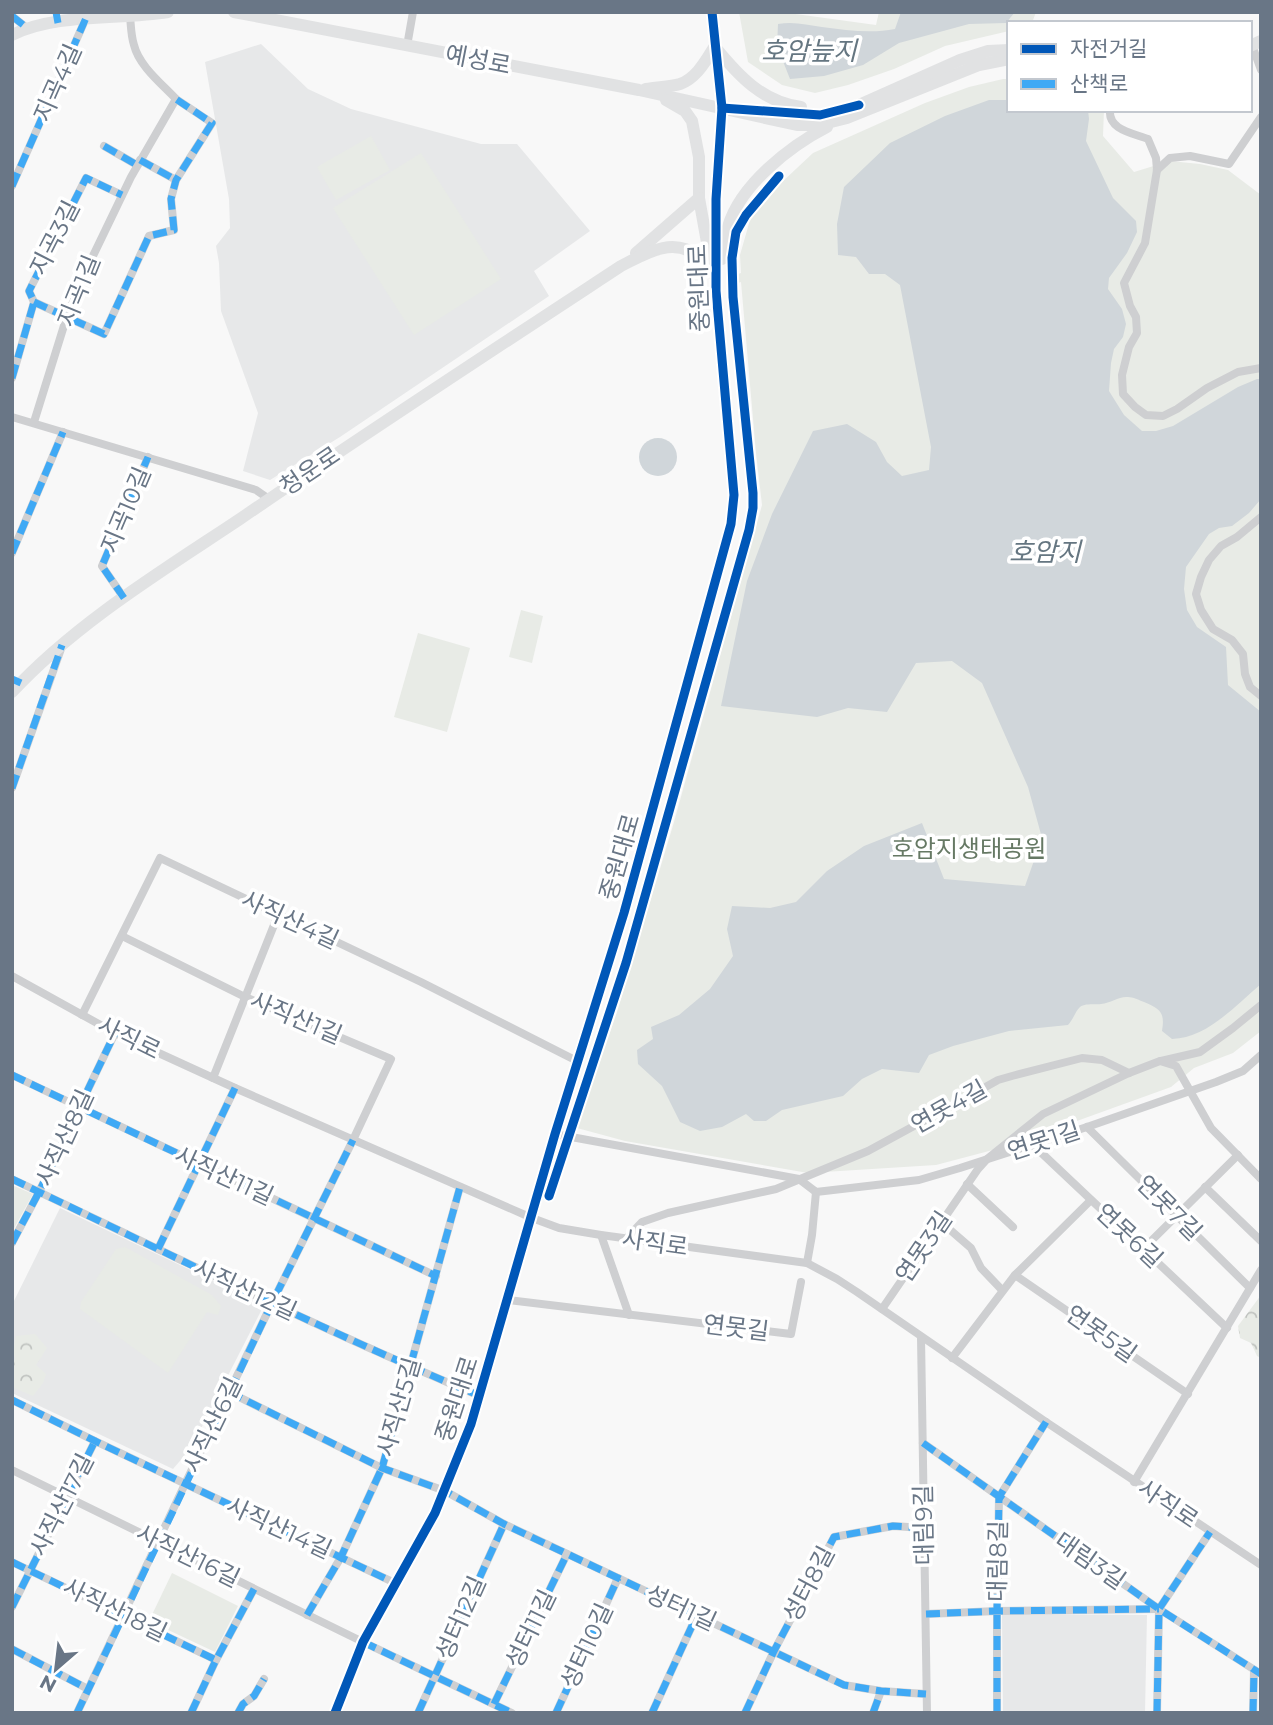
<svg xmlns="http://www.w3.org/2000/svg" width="1273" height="1725" font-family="Montserrat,'Noto Sans KR',sans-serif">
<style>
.built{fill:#e7e8e9}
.forest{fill:url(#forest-crowns)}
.park{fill:#e8ebe6}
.water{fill:#d0d6da}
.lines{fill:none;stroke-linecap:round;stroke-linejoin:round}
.street{stroke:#cecfd1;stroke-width:8}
.secondary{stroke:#e1e2e3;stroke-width:12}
.quiet{stroke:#3fa9f5;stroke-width:7;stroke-dasharray:14 7;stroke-linecap:butt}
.cycleway-casing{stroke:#fff;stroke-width:13}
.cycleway{stroke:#0057b8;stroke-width:9}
.labels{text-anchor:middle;stroke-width:7;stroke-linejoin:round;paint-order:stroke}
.street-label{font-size:24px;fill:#697686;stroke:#fff}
.park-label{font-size:24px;fill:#667964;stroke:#fff}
.water-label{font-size:26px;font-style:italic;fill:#657681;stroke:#fff}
</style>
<defs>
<pattern id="forest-crowns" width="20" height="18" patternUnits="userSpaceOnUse" patternTransform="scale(1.75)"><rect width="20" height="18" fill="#e8ebe6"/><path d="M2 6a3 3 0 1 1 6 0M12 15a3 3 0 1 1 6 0" fill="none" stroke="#c0c3c0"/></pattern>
</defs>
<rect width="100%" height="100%" fill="#f8f8f8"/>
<!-- built -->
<g class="built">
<polygon points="261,44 308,89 351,109 481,144 517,144 590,231 534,271 549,296 340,437 270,480 243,471 258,413 221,311 219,263 216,246 230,228 229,199 205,62"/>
<polygon points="60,1208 258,1302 261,1311 191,1448 173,1469 12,1393 12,1305"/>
<polygon points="1002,1614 1147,1615 1145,1713 1003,1713"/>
</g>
<!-- forest -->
<g class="forest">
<polygon points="1261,1295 1261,1358 1257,1356 1251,1343 1240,1338 1238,1326"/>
<polygon points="35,1334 47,1348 36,1365 46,1374 43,1383 33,1396 12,1387 12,1364 15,1359 13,1350 16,1336"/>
</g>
<!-- park -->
<g class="park">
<polygon points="739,12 781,12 876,25 879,12 1036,12 1032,23 1009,23 1009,31 945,46 894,69 848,85 815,93 782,85 748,62"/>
<polygon points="1003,79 1009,79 1009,110 1104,110 1103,136 1134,172 1170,161 1200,164 1228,170 1261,195 1261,1031 1233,1053 1194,1068 1171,1087 1008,1146 936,1165 808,1173 625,1141 577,1128 617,1012 674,822 762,505 756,453 741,282 735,284 735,275 741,273 740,255 750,220 781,183 813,153 925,103 969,87"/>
<polygon points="371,136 390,170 336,200 317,167"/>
<polygon points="421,153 501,279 414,335 333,208"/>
<polygon points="521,610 543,616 532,663 509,657"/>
<polygon points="418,633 470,648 447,732 394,717"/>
<polygon points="12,1185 33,1194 12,1232"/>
<polygon points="125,1247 212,1295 221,1306 218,1315 207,1312 168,1373 80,1309 81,1302 116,1249"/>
<polygon points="172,1573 238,1606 215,1652 149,1621"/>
</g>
<!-- water -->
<g class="water">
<path d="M901 12H1015L1006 23 969 24 899 43 863 65 824 76 790 79 777 46 778 24C794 21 807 25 822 27 846 30 871 34 895 29Z"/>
<path d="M989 100H1009V110H1088L1089 119 1086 141 1113 198 1136 221 1137 232 1127 253 1109 278 1108 289 1122 309 1126 324 1123 337 1114 349 1111 363 1109 391 1124 415 1142 431H1156L1173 426 1238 387 1257 379H1261V499L1249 513 1232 526 1219 528 1209 534 1186 567 1184 589 1187 610 1197 627 1226 647 1228 685 1261 712V984C1235 1006 1207 1038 1172 1039L1162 1031C1165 1013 1161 1009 1144 1002 1139 1000 1133 997 1128 997 1119 996 1111 1003 1101 1004 1095 1005 1085 1003 1080 1007 1076 1010 1073 1020 1068 1025L1009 1031 953 1046 929 1055 919 1073 882 1069 862 1079 843 1096 782 1110 766 1121H754L746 1114 722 1127 700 1131 680 1122 662 1086 638 1064 637 1050 653 1039 651 1027 679 1015 710 989 733 956 727 929 732 906 770 908 796 902 827 871 864 846 922 823 944 879 1025 886 1042 838 1028 787 982 683 952 661 916 663 887 712 848 708 817 717 721 706 747 581 772 514 813 431 847 424 876 442 887 462 902 476 929 470 931 447 900 285 885 274H869L856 257 838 255 837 224 844 187 890 143 945 116Z"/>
<circle cx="658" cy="457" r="19"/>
</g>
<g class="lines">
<!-- street -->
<g class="street">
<polyline points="12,16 27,28"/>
<polyline points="1252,45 1261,70"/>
<polyline points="407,46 413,12"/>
<path d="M1110 110C1108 130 1133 133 1148 139L1156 158 1157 170 1145 243 1124 283 1130 306 1136 317 1137 333 1129 347 1122 375 1123 394 1135 407 1146 415 1163 416 1177 409 1207 388 1238 372 1261 368"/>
<polyline points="104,146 137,165"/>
<polyline points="140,160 176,180"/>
<polyline points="1157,170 1170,158 1190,156 1229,164 1261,117"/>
<polyline points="12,186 86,18"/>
<polyline points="34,302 104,334 149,236 174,230 171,199 176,180 212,123 176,99"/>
<polyline points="12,378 34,302 29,291 86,178 122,195"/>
<polyline points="12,417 256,490 269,499"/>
<path d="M34 422 67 316 91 260 131 177 176 99C162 84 139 66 134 45 131 36 131 26 130 16"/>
<polyline points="1261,517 1237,537 1221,546 1209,560 1201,577 1196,594 1201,610 1213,629 1232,640 1243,654 1245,674 1250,687 1261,696"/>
<polyline points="12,553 63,432"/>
<polyline points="124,598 102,566 148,457"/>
<polyline points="12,788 61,649"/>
<polyline points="12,976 115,1033 235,1088 532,1218 559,1228 601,1235 807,1263 837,1279 857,1292 1046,1422 1261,1565"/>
<polyline points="82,1015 160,858 421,982 577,1061"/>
<polyline points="1161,1061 1200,1052 1233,1028 1261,1005"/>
<polyline points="12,1075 436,1276"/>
<polyline points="213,1078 278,915"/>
<polyline points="1087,1127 1250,1288"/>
<polyline points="555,1134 799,1179 816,1192 919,1180 960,1168 1087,1127 1216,1082 1243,1071 1261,1055"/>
<polyline points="1032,1144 1227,1328"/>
<path d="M12 1179C167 1253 322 1330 480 1396"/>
<polyline points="967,1184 1013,1227"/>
<polyline points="1205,1187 1261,1241"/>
<polyline points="941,1222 971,1248 981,1268 1002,1290"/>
<polyline points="601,1235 629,1315"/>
<polyline points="626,1239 642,1222 668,1213 776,1189 868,1151 982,1089 998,1080 1012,1076 1082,1058 1102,1060 1129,1073"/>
<polyline points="12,1243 39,1192 115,1033"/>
<polyline points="158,1249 235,1088"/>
<polyline points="1143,1249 1238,1155"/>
<polyline points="807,1263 812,1235 816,1192"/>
<polyline points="1015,1275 1188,1394"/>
<polyline points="508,1300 791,1334 801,1282"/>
<polyline points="882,1309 978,1169 987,1159 1043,1114 1129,1073 1160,1061 1176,1066 1211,1128 1261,1179"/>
<polyline points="921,1337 927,1713"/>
<polyline points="952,1358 1015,1275 1091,1200"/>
<polyline points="229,1392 382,1468 445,1491 504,1524 844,1685 881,1691 926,1694"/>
<polyline points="12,1400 95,1441 395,1583"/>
<polyline points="923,1443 1159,1609 1261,1674"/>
<polyline points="12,1470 363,1642 512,1713"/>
<polyline points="1134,1482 1261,1270"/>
<polyline points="12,1562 216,1660"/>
<polyline points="12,1607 95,1441"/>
<polyline points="926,1614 997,1611 1159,1609"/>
<polyline points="307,1615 341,1557 382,1468 460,1187"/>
<polyline points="12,1649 88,1689"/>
<polyline points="494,1704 567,1554"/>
<polyline points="77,1713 185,1484 272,1303 353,1140 391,1059 245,997 122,936"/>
<polyline points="191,1713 216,1660 254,1589"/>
<polyline points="238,1713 243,1704 254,1696 264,1679"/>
<polyline points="418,1713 504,1524"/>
<polyline points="556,1713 618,1578"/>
<polyline points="652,1713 697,1615"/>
<polyline points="745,1713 774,1651 834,1537 893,1526 923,1528"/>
<polyline points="873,1713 881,1691"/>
<polyline points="997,1713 997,1611 999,1497 1046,1422"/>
<polyline points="1157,1713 1159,1609 1210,1532"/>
<polyline points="1253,1713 1254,1670"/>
</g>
<!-- secondary -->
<g class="secondary">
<polyline points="234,12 639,90 797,125 819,125 847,118 979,65 1009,59"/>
<path d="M12 35C55 13 119 20 168 12"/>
<polyline points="1250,46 1261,41"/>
<path d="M715 47C738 75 762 102 801 107"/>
<path d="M646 89C657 87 670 87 680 84 697 78 706 60 715 46"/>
<polyline points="666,100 685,111 692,121 699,157 699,198 710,259"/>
<polyline points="764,111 820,115 859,105 960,60 988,51 1009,50"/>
<polyline points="636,253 699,198"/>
<path d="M722 259C724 249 725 237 728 227 740 185 790 146 827 127"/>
<path d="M12 692C76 623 162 571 240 519 366 433 493 350 621 266 645 254 672 236 698 256 703 261 708 268 712 273"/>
<polyline points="335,1713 363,1642 435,1513 471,1424 555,1134 624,913 731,524 734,495 716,291 716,199 722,108 712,12"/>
</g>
<!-- quiet -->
<g class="quiet">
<polyline points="56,12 58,23"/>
<polyline points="12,16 27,28"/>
<polyline points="104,146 137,165"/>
<polyline points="140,160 176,180"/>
<polyline points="12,186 86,18"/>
<polyline points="34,302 104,334 149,236 174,230 171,199 176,180 212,123 176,99"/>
<polyline points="12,378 34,302 29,291 86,178 122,195"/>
<polyline points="12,553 63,432"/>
<polyline points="124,598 102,566 148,457"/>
<polyline points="12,679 21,683"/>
<polyline points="12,788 62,645"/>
<polyline points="12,1075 436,1276"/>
<path d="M12 1179C167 1253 322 1330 480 1396"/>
<polyline points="12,1243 39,1192 115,1033"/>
<polyline points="158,1249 235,1088"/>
<polyline points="229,1392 382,1468 445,1491 504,1524 844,1685 881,1691 926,1694"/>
<polyline points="12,1400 95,1441 395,1583"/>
<polyline points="923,1443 1159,1609 1261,1674"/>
<polyline points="12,1562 216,1660"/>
<polyline points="12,1607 95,1441"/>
<polyline points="926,1614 997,1611 1159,1609"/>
<polyline points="307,1615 341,1557 382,1468 460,1187"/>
<polyline points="363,1642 512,1713"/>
<polyline points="12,1649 88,1689"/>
<polyline points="494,1704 567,1554"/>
<polyline points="77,1713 272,1303 353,1140"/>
<polyline points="191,1713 216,1660 254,1589"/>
<polyline points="238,1713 243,1704 254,1696 264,1679"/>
<polyline points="418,1713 504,1524"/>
<polyline points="556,1713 618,1578"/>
<polyline points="652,1713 697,1615"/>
<polyline points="745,1713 774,1651 834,1537 893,1526 923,1528"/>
<polyline points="873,1713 881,1691"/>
<polyline points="997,1713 997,1611 999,1497 1046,1422"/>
<polyline points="1157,1713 1159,1609 1210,1532"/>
<polyline points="1253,1713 1254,1670"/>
</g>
<defs>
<g id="cycleway">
<polyline points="722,108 820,115 859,105"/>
<polyline points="549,1196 626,963 749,530 753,508 753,493 733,297 732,258 736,232 746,215 779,176"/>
<polyline points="335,1713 363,1642 435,1513 471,1424 555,1134 624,913 731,524 734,495 716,291 716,199 722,108 712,12"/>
</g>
</defs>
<!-- cycleway casing -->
<use href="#cycleway" class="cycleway-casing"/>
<!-- cycleway -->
<use href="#cycleway" class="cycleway"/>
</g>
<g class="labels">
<!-- street labels -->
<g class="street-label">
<text transform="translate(478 60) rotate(11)" y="8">예성로</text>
<text transform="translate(58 83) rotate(-66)" y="8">지곡4길</text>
<text transform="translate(55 238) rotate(-63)" y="8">지곡3길</text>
<text transform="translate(699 288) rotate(-92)" y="8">중원대로</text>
<text transform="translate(79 291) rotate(-68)" y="8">지곡1길</text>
<text transform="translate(310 471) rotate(-34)" y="8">청운로</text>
<text transform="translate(126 510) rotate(-67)" y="8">지곡10길</text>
<text transform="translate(620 857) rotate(-74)" y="8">중원대로</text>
<text transform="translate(290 920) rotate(25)" y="8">사직산4길</text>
<text transform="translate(296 1018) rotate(23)" y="8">사직산1길</text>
<text transform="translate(129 1038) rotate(26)" y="8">사직로</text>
<text transform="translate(949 1107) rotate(-29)" y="8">연못4길</text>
<text transform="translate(65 1138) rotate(-65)" y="8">사직산8길</text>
<text transform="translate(1044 1141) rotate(-18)" y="8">연못1길</text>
<text transform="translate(224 1176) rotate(25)" y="8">사직산11길</text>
<text transform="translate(1169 1208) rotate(45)" y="8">연못7길</text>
<text transform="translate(1129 1236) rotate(43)" y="8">연못6길</text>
<text transform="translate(655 1243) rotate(8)" y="8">사직로</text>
<text transform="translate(924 1247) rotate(-56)" y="8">연못3길</text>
<text transform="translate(245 1290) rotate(25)" y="8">사직산12길</text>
<text transform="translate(736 1328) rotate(7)" y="8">연못길</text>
<text transform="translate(1101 1334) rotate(35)" y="8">연못5길</text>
<text transform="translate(457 1399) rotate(-72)" y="8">중원대로</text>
<text transform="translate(399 1407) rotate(-74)" y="8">사직산5길</text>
<text transform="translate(213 1425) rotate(-64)" y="8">사직산6길</text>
<text transform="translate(1168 1504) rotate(34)" y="8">사직로</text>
<text transform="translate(62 1505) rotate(-63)" y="8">사직산17길</text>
<text transform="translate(924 1525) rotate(-91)" y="8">대림9길</text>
<text transform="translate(279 1528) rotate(25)" y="8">사직산14길</text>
<text transform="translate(188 1556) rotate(26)" y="8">사직산16길</text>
<text transform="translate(998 1561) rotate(-89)" y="8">대림8길</text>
<text transform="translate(1090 1561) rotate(35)" y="8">대림3길</text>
<text transform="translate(809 1584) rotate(-62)" y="8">성터8길</text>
<text transform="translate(681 1608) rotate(25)" y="8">성터1길</text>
<text transform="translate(115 1610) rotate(26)" y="8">사직산18길</text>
<text transform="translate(461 1618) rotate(-66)" y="8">성터12길</text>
<text transform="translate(531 1629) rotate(-64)" y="8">성터11길</text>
<text transform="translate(587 1646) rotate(-65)" y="8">성터10길</text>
</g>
<!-- park labels -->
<g class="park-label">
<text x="969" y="857">호암지생태공원</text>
</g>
<!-- water labels -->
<g class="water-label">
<text x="809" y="60">호암늪지</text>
<text x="1045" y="561">호암지</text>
</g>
</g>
<!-- border -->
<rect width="1273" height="1725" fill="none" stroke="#697686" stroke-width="28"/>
<!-- legend -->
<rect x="1007" y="21" width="245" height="91" fill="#ffffff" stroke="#c3c8cf" stroke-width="2"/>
<rect x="1021" y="44" width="35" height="10" fill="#0057b8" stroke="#c3c8cf" stroke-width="2"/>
<text x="1070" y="56" font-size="21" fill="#697686">자전거길</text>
<rect x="1021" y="79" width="35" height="10" fill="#3fa9f5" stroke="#c3c8cf" stroke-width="2"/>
<text x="1070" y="91" font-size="21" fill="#697686">산책로</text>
<!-- north arrow -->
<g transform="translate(56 1669) rotate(208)" stroke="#ffffff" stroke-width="5" paint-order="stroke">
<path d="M0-5L12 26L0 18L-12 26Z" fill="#697686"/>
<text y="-10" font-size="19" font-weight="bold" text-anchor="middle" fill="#697686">N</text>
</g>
</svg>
